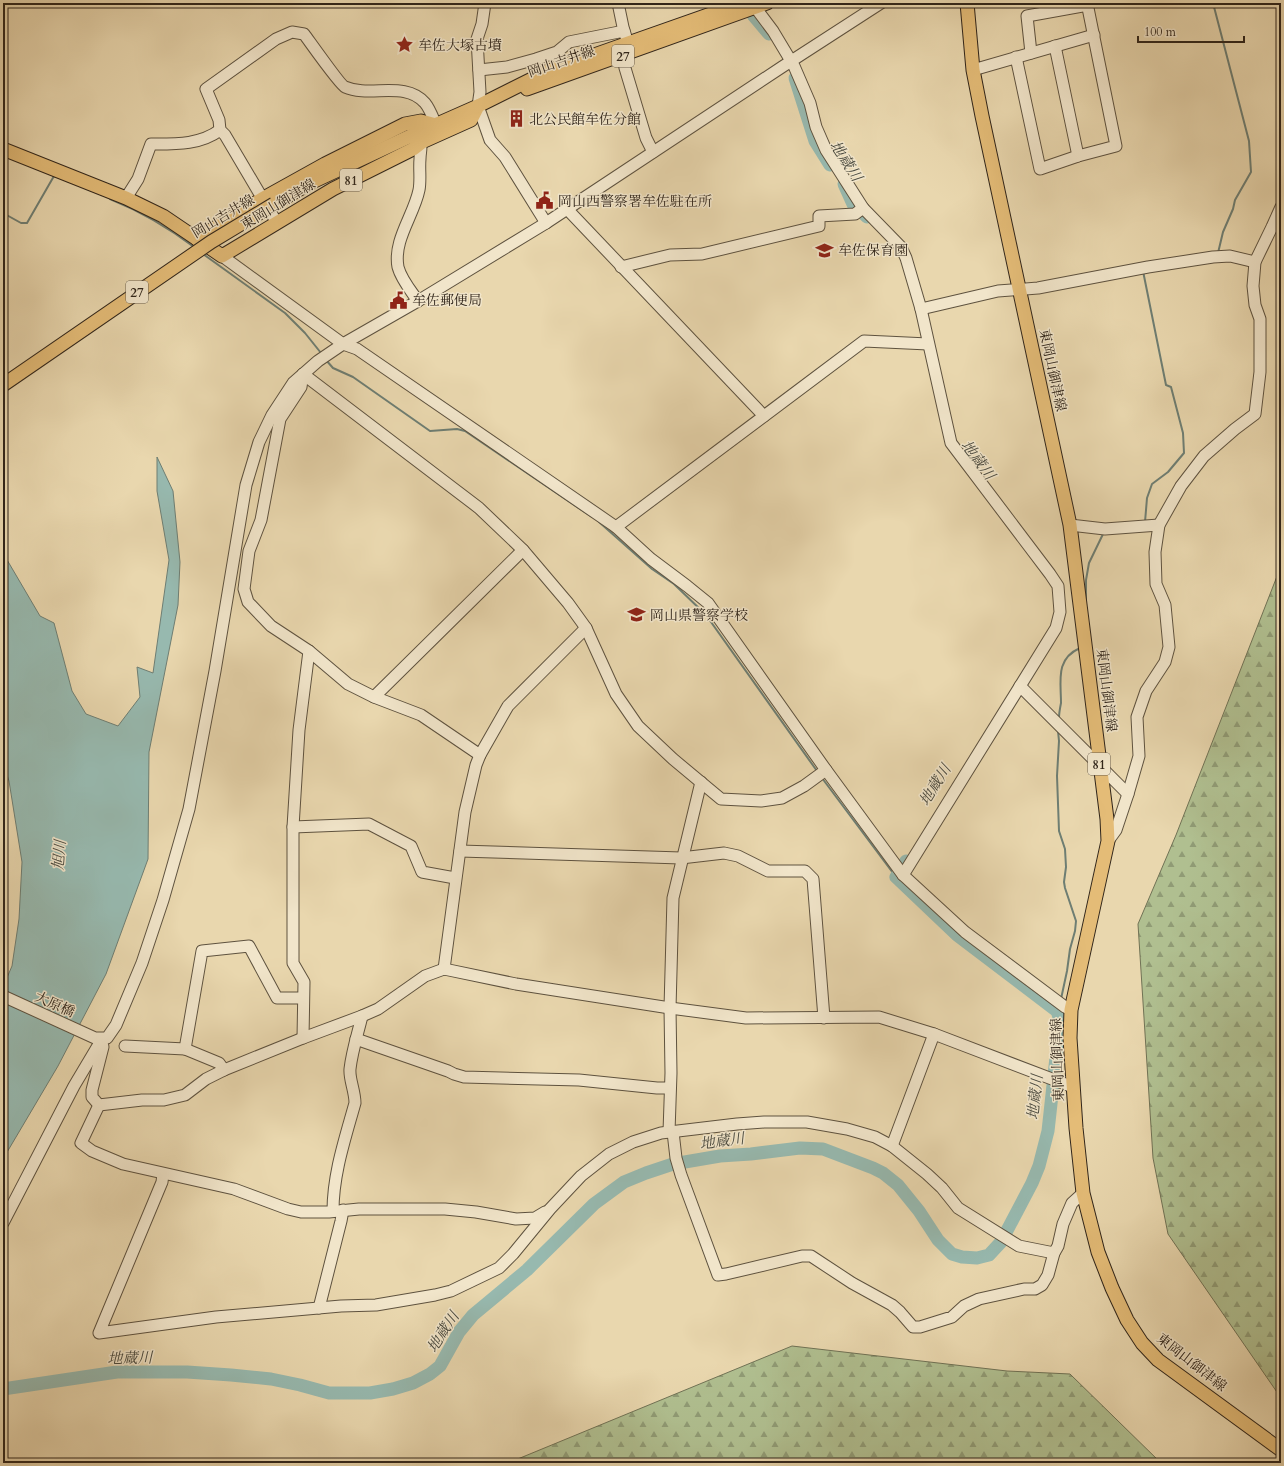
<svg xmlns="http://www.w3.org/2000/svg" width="1284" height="1466" font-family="Cardo,'Noto Serif JP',serif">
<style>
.forest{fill:url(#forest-firs);stroke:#707255}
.water{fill:#97b9af;stroke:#6e7e73}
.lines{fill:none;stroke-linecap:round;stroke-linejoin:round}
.stream{stroke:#6e7e73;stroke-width:2}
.river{stroke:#97b9af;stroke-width:13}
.minor-casing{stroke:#5e523f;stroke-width:13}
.major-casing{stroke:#30251a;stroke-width:15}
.minor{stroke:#f1e5ca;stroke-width:11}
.major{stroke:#e4bc77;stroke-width:13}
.major-bridge-casing{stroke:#30251a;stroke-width:15;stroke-linecap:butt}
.major-bridge{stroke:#e4bc77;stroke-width:13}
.labels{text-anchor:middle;stroke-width:3;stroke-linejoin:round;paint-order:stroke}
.shield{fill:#f1e5ca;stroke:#6a5f4f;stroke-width:1}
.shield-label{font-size:13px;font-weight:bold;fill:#30251a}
.poi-label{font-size:14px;fill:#30251a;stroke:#f1e5ca;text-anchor:start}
.street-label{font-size:14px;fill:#30251a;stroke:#f1e5ca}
.water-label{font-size:15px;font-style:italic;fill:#4a4a3f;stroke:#f1e5ca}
</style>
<defs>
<pattern id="forest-firs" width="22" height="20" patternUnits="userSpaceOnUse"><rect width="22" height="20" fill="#b0bf90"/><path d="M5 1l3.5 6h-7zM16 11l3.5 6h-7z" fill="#909b75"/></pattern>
</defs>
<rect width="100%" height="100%" fill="#e9d7ae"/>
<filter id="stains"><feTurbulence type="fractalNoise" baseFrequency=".005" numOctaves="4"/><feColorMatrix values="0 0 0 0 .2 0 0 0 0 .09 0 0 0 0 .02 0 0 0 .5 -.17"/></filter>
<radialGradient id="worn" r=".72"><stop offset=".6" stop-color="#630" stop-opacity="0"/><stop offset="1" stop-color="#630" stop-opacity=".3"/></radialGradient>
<!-- forest -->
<g class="forest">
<polygon points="1281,566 1281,1398 1168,1234 1153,1158 1138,924 1176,835"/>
<polygon points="792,1346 1007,1371 1070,1374 1161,1463 508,1463"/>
</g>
<!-- water -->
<polygon class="water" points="157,457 173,491 180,562 178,605 149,752 148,859 106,974 58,1066 3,1159 3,987 12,966 19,919 22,862 9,781 3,762 3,553 40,616 54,623 72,691 86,714 118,726 140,697 137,667 153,673 169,560 157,491"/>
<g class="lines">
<!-- stream -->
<g class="stream">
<polyline points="1213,3 1249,141 1251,172 1235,200 1233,209 1223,232 1218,253"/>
<path d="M110 199C140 211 169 228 194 247"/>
<polyline points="3,213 21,223 27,223 54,176 56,177"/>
<polyline points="203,254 285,313 305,333 321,353"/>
<polyline points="1143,271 1166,385 1171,387 1183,433 1184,453 1168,472 1152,484 1147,498 1145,522"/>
<polyline points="326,360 333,368 353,377 430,431 457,429 465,431 592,517"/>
<polyline points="599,522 652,569 674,584 706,615 817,771"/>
<polyline points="1086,604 1086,580 1089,563 1104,532"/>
<path d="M1059 718C1059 713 1060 708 1061 703 1061 681 1055 659 1080 648"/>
<polyline points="1058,731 1059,741 1057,776 1059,831 1065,849 1066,867 1064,882 1065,888 1076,921 1075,931 1070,949 1067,971 1061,999"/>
<polyline points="822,778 896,877"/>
</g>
<!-- river -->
<g class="river">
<polyline points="753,15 769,34"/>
<polyline points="795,78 815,141 830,165"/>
<polyline points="844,184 853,204 867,217"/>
<polyline points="3,1389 117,1372 187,1372 231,1375 271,1379 300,1385 329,1393 370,1393 393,1389 413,1383 430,1374 440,1366 459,1332 473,1315 527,1270 594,1204 624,1182 646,1173 673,1164 720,1156 751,1154 800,1148 823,1149 873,1168 883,1173 898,1185 919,1211 938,1240 952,1254 962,1257 977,1258 989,1255 1001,1242 1032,1183 1039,1166 1048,1131 1050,1113 1060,1020 1057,1011 957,935 896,877 906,861"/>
</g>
<defs>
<g id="minor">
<polyline points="485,3 482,24 477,39 480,92 478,106 490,140 505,157 546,223"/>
<polyline points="618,3 623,27 626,37"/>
<polyline points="752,3 773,31 794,66 810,103 816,127 826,150 863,208 901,247 906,258 921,309 951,443 1050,574 1058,586 1060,612 1056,628 903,875"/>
<polyline points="1055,46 1078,156"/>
<polyline points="622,48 625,68 646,138 653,152"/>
<polyline points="1031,53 1027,16 1088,5"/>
<polyline points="1016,57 1040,169 1078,156 1116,146 1087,3"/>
<polyline points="479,70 507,67 536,59 557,52 569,42 624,31"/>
<polyline points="973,70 1094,35"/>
<path d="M126 198 138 179 151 144C175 144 200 145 220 130"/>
<polyline points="567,209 764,416"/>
<path d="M277 223 225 135 220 130 219 120 206 89 276 39 292 32 304 34C310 42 340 85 345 87 370 98 405 80 425 103 430 109 433 118 436 125"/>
<polyline points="222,256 343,344 357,349 616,527 651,559 687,586 708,603 826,770 903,875 965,932 1065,1007 1071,1010"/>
<polyline points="621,267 670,255 702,254 819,226 819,216 855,214 863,208"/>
<path d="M418 301C411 291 401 279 398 267 393 240 414 215 419 190 421 180 419 169 420 159 420 151 423 145 419 138"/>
<polyline points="921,309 998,291 1038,288 1148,267 1213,257 1230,256 1255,262"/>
<polyline points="303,374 479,508 523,550 568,603 586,628 616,694 638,726 673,759 721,799 761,801 782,798 804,786 826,770"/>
<polyline points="303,374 301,387 280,419 261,520 249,551 244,589 248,602 271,626 309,651 348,684 374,697 421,715 480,755"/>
<polyline points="1070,525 1105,529 1159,525"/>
<polyline points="616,527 864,341 928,344"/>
<polyline points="1020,686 1128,794"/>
<polyline points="374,697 523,550"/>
<polyline points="293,827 369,824 411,846 422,872 455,878"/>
<polyline points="1108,841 1116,830 1128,794 1139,756 1137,717 1146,691 1165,662 1169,647 1165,605 1156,584 1155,552 1159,525 1181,486 1204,456 1235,429 1255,414 1260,372 1260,319 1255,305 1253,286 1255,262 1272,227 1281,207"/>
<polyline points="460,851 681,858 724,853 738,856 768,871 805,871 813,879 824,1018"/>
<polyline points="444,969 465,812 476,765 480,755 508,706 586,628"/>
<polyline points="3,996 95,1038 107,1038 116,1025 142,963 163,900 189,809 215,671 246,485 259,442 272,415 293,383 318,361 343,344 418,301 546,223 782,67 881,3"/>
<polyline points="303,1038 304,982 293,963 293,827 299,730 309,651"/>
<polyline points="356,1039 448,1071 454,1074 464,1077 579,1080 657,1088 670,1088"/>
<polyline points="125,1046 185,1049 219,1063 224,1070"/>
<polyline points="185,1049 202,951 249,946 277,998 303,998"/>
<polyline points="99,1105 142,1100 164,1100 185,1095 206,1079 224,1070 303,1038 362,1016 378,1009 425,976 444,969 516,984 670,1008 746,1018 879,1017 934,1034 1073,1087"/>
<polyline points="99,1105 81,1143 92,1151 123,1164 234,1189 288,1209 301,1212 329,1212 359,1209 445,1209 476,1212 516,1219 535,1218 545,1212"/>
<polyline points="99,1105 92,1097 92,1090 103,1047 102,1042"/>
<polyline points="669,1132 671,1073 670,1008 673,898 701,782"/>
<polyline points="673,1132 676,1158 681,1175 718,1275 726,1274 802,1256 811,1256 852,1283 892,1305 900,1312 913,1327 920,1327 952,1317 964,1306 979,1299 1024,1289 1035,1289 1042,1285 1048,1275 1054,1253 1058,1246 1063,1224 1072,1203 1083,1193"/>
<polyline points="892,1146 934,1034"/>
<polyline points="163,1174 162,1182 99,1333 216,1317 341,1306 376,1305 435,1295 451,1291 499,1268 513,1254 550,1209 581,1176 609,1154 633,1142 661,1133 737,1124 764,1122 807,1122 847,1129 875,1137 892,1146 927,1174 942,1188 958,1208 1019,1246 1054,1253"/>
<path d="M333 1211C333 1174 345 1139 355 1103 355 1091 349 1079 350 1069 352 1051 358 1033 362 1016"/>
<polyline points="3,1223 74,1086 102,1039"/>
<polyline points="319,1308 341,1221 343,1210"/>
</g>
<g id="major">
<polyline points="967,3 973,70 982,116 1070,525 1107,819 1108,841 1071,1010 1070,1038 1076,1128 1083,1193 1098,1252 1112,1288 1127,1320 1142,1343 1158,1360 1281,1450"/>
<polyline points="527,89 767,3"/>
<polyline points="3,149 126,198 163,216 222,256 333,189 413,149 422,142 471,120 478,106"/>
<polyline points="274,204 310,183 417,133 478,106 546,72 742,3"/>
<polyline points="197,239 262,199 325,164 405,124 421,121 436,125"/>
</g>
</defs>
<!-- minor casing -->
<use href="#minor" class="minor-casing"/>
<!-- major casing -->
<use href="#major" class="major-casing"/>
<!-- minor -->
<use href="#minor" class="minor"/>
<!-- major -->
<use href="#major" class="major"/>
<defs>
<polyline id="major-bridge" points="3,385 211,242 274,204"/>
</defs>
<!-- major-bridge casing -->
<use href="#major-bridge" class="major-bridge-casing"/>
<!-- major-bridge -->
<use href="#major-bridge" class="major-bridge"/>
</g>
<!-- icons -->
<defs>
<symbol id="sight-bare" viewBox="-9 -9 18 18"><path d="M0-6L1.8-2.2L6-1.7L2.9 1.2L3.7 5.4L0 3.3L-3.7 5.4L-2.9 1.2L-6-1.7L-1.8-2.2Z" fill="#8f2418" stroke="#f1e5ca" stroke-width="2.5" paint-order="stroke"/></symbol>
<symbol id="building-bare" viewBox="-9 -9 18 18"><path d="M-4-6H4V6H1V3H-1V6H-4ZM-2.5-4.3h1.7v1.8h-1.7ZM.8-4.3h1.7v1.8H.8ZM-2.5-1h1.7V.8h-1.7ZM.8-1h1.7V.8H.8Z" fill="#8f2418" stroke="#f1e5ca" stroke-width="2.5" paint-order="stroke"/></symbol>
<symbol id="civic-bare" viewBox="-9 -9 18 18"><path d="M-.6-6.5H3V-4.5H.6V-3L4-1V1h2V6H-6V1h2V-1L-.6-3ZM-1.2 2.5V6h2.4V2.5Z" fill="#8f2418" stroke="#f1e5ca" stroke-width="2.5" paint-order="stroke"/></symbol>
<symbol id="school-bare" viewBox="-9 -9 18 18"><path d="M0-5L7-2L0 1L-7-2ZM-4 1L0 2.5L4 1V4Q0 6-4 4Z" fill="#8f2418" stroke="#f1e5ca" stroke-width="2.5" paint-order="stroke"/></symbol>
</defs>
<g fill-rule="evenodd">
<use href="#sight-bare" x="392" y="32" width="25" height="25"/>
<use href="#building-bare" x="504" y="106" width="25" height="25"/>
<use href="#civic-bare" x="532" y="188" width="25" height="25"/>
<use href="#school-bare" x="812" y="238" width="25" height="25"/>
<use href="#civic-bare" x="386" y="288" width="25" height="25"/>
<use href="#school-bare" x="624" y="602" width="25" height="25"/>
</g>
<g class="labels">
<!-- shield labels -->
<g class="shield">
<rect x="612" y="45" width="22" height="22" rx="3"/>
<rect x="340" y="169" width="22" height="22" rx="3"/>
<rect x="126" y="281" width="22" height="22" rx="3"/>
<rect x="1088" y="753" width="22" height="22" rx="3"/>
</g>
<g class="shield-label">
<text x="623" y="61">27</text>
<text x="351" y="185">81</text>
<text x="137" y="297">27</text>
<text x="1099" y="769">81</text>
</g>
<!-- poi labels -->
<g class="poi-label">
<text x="418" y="50">牟佐大塚古墳</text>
<text x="529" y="124">北公民館牟佐分館</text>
<text x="558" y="206">岡山西警察署牟佐駐在所</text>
<text x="838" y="255">牟佐保育園</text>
<text x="412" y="305">牟佐郵便局</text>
<text x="650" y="620">岡山県警察学校</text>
</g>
<!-- street labels -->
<g class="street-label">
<text transform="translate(561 61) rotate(-19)" y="5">岡山吉井線</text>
<text transform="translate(278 204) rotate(-31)" y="5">東岡山御津線</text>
<text transform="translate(223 216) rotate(-31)" y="5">岡山吉井線</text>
<text transform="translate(1053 370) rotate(78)" y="5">東岡山御津線</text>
<text transform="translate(1107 690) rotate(83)" y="5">東岡山御津線</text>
<text transform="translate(55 1004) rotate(24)" y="5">大原橋</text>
<text transform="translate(1057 1060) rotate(-92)" y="5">東岡山御津線</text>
<text transform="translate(1192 1362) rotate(38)" y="5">東岡山御津線</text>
</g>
<!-- water labels -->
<g class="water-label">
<text transform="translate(846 161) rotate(57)" y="5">地蔵川</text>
<text transform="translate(978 460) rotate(53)" y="5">地蔵川</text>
<text transform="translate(935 785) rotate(-58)" y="5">地蔵川</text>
<text transform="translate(59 855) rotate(-85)" y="5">旭川</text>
<text transform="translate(1035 1097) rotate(-84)" y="5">地蔵川</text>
<text transform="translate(722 1141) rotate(-8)" y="5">地蔵川</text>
<text transform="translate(443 1332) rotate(-57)" y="5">地蔵川</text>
<text transform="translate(130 1358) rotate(-1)" y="5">地蔵川</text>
</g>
</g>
<!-- margin -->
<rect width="1284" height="1466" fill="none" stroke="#e9d7ae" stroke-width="16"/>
<rect x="4" y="4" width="1276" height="1458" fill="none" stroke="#30251a" stroke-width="2"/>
<rect x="8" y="8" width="1268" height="1450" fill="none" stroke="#30251a"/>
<!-- scale -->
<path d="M1138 36v6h106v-6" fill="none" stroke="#30251a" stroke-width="2"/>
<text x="1144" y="36" font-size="12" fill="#30251a" stroke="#f1e5ca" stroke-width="3" paint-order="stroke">100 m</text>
<rect width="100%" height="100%" filter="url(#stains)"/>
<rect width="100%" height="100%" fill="url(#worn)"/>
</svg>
